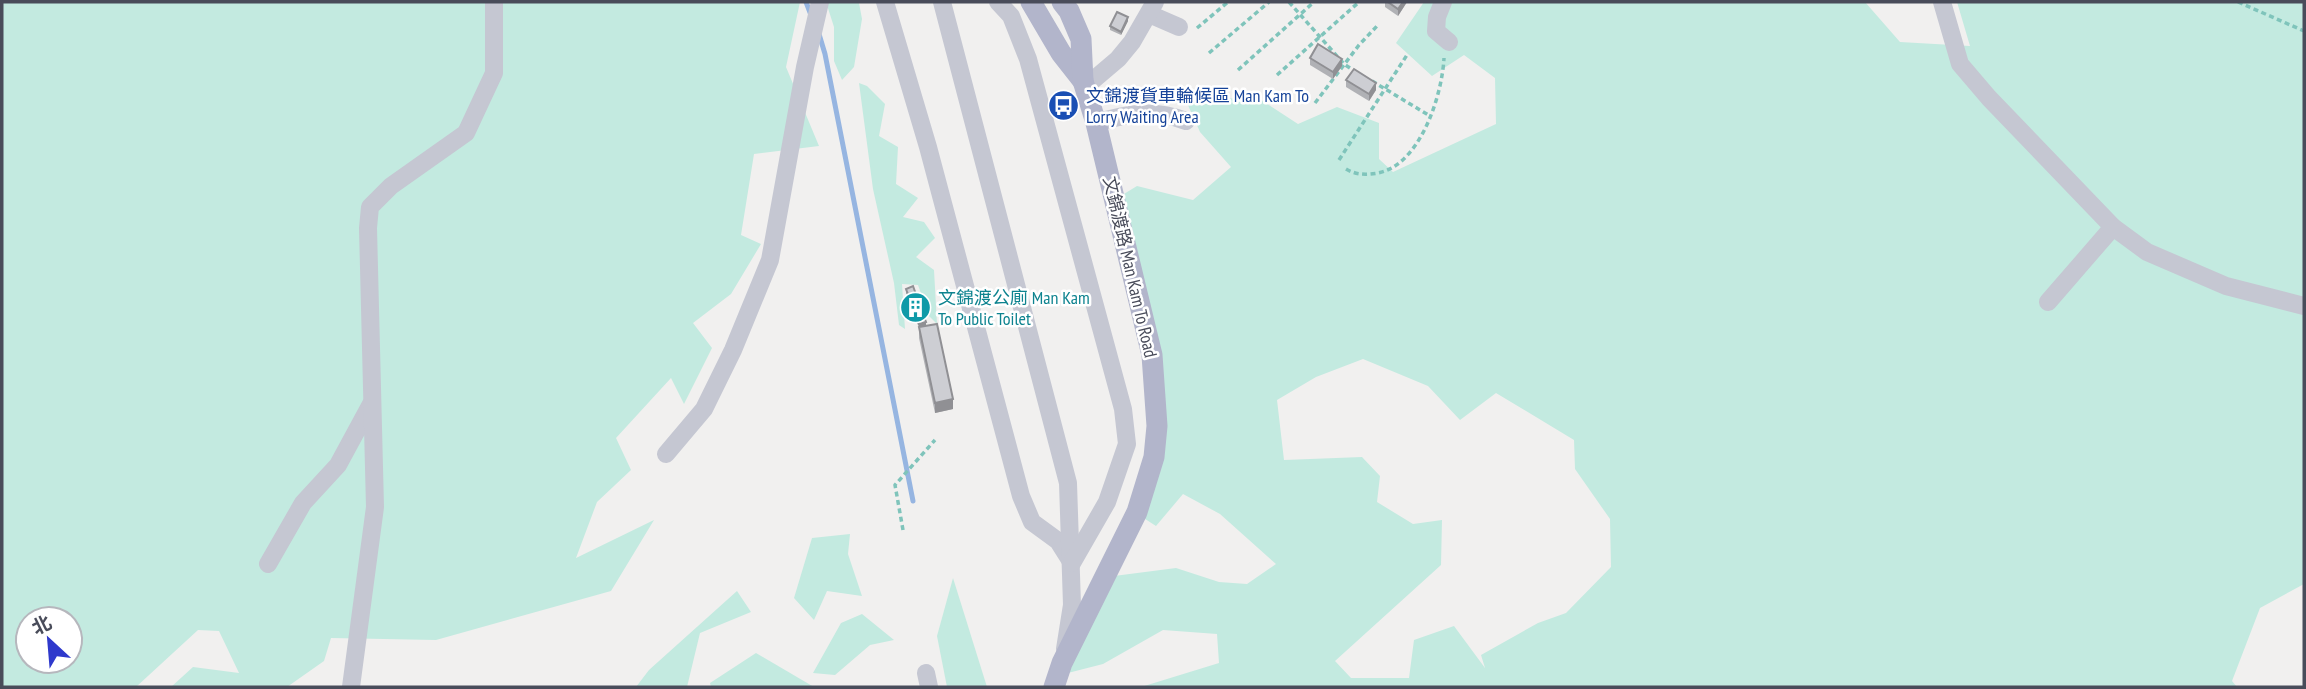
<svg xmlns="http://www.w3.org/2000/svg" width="2306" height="689" font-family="'PT Sans Narrow','Noto Sans SC',sans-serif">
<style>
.green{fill:#c3eae0;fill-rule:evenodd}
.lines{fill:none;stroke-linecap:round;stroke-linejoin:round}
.stream{stroke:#96b5e1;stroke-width:5}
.path{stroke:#7fc4bb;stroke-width:3.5;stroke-dasharray:5 3.5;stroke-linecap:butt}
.minor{stroke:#c5c7d2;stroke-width:18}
.major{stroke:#b2b5cb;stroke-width:21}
.wall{fill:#b0b1b5}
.shaded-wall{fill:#909094}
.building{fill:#cdced3;stroke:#909094;stroke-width:2}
.labels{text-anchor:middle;stroke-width:5;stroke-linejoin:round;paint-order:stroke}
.transit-label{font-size:18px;fill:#164399;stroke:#fff;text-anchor:start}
.street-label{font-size:18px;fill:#494c5a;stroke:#fff}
.culture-label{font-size:18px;fill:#0d838f;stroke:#fff;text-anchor:start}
</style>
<rect width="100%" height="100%" fill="#f1f0ef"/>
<!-- green -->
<g class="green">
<path d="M2 2H800L786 67 819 146 754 154 741 235 761 244 731 294 693 323 712 348 684 404 671 378 616 438 631 470 597 502 576 558 654 520 611 591 436 640 331 638 324 661 287 687H171L193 667 239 673 219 631 198 630 136 687H2ZM28 619H70V661H28Z"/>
<polygon points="826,2 859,3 862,19 854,67 842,80 834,61 834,27"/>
<path d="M1424 2H1865L1900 42 1970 46 1957 2H2304V584L2260 608 2232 681 2237 687H1141L1219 663 1217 634 1163 630 1103 664 1064 674 1114 576 1176 568 1219 582 1247 584 1276 564 1220 514 1183 494 1156 526 1142 517 1166 427 1119 197 1137 186 1193 200 1231 167 1200 132 1187 103 1255 96 1298 124 1337 107 1379 123V159L1393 172 1496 124 1495 78 1464 55 1432 76 1396 43ZM1363 359 1428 386 1460 420 1496 393 1574 440 1575 469 1610 519 1611 567 1566 613 1538 623 1481 655 1485 668 1454 626 1414 640 1409 678H1351L1335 661 1441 565 1442 520 1413 524 1377 502 1380 476 1362 457 1284 460 1277 400 1316 377Z"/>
<polygon points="859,83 867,86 885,104 879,136 898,147 896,184 918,198 903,217 924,222 935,238 916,257 934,270 937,324 929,316 918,285 902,284 905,329 899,325 894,283 873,189"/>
<polygon points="850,534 848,554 862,596 827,591 814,620 794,598 812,538"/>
<polygon points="953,578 987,687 947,687 937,636"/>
<polygon points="737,591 751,612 700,633 687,687 636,687 649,670"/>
<polygon points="862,614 894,640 870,645 835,675 813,673 841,623"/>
<polygon points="756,653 814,687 711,687 710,683"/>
</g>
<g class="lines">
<!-- stream -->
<g class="stream">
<polyline points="806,2 811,15"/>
<polyline points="819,34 825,54 913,501"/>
</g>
<!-- path -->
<g class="path">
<polyline points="1289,2 1344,64 1356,72"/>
<polyline points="2238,2 2304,31"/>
<polyline points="1197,28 1228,2"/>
<polyline points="1209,53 1269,2"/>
<polyline points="1238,70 1314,2"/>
<polyline points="1277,75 1359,2"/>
<polyline points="1372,81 1430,116"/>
<polyline points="1315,103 1359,45 1378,25"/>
<polyline points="1339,160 1407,55"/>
<path d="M1346 169C1356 175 1366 175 1378 173 1420 165 1442 96 1444 58"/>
<polyline points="903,530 895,485 935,440"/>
</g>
<!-- minor -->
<g class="minor">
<polyline points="885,2 928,147 1021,496 1032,522 1058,541 1070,560"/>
<polyline points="942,2 1068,483 1072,605 1065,649"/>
<polyline points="998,2 1011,16 1028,59 1123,409 1127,444 1107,502 1072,563"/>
<polyline points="1443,2 1437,17 1436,31 1449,42"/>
<polyline points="1942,2 1960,64 1989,98 2113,227 2147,252 2226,286 2304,306"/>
<polyline points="1149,14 1179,27"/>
<polyline points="1085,87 1118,59 1132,42 1155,2"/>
<path d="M1096 123C1128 113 1154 109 1186 121"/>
<polyline points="2048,302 2113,227"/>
<polyline points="666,454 704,409 733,350 770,260 805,67 820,2"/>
<polyline points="268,564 303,503 338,465 371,404"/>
<polyline points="926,673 929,687"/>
<polyline points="351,687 375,507 368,228 370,207 391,186 466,133 494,73 494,2"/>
</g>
<!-- major -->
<g class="major">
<polyline points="1031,2 1061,53 1083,81"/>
<polyline points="1054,687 1062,663 1137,512 1154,457 1157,426 1152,355 1096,123 1083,81 1081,39 1069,11 1062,2"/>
</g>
</g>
<!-- wall -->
<g class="wall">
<polygon points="1385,2 1407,2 1398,16 1385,7"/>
<polygon points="1128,21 1121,35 1110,30 1110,26"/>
<polygon points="1310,58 1342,66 1333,79 1310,65"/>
<polygon points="1346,80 1376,90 1369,101 1346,87"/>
<polygon points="906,289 926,325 923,327 953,409 935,413 919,338 919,328 906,293"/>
</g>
<!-- shaded-wall -->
<g class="shaded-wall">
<polygon points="1403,2 1407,2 1398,16 1398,9"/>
<polygon points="1128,17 1128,21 1121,35 1121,32"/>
<polygon points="1342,59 1342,66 1333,79 1333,72"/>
<polygon points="1376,83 1376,90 1369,101 1369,94"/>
<polygon points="926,322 926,325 919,328 919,324"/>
<polygon points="953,399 953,409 935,413 935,403"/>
</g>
<!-- building -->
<g class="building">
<polygon points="1388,2 1403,2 1398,9"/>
<polygon points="1117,12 1128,17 1121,32 1110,26"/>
<polygon points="1318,44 1342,59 1333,72 1310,58"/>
<polygon points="1354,69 1376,83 1369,94 1346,80"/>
<polygon points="913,286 926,322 919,324 906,289"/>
<polygon points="937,324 953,399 935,403 919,327"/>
</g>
<!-- icons -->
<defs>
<symbol id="bus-disc" viewBox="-11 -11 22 22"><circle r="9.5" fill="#1a4fb4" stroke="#fff"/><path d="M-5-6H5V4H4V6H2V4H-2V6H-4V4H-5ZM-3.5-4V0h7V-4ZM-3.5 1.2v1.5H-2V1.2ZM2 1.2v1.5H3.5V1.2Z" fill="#fff"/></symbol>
<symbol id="building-disc" viewBox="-11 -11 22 22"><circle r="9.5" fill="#0f9aa8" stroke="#fff"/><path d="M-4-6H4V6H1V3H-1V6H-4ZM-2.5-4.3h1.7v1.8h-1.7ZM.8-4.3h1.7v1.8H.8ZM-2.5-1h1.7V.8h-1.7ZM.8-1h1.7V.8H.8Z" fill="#fff"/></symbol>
</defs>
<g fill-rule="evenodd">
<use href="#bus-disc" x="1046" y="88" width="35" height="35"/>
<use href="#building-disc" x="898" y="290" width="35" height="35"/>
</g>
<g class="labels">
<!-- transit labels -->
<g class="transit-label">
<text x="1086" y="102">文錦渡貨車輪候區 Man Kam To<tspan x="1086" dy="21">Lorry Waiting Area</tspan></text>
</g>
<!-- street labels -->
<g class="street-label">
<text transform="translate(1130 267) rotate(77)" y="6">文錦渡路 Man Kam To Road</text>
</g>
<!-- culture labels -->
<g class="culture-label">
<text x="938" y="304">文錦渡公廁 Man Kam<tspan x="938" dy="21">To Public Toilet</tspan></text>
</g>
</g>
<!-- border -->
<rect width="2306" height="689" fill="none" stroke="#494c5a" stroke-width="7"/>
<!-- north arrow -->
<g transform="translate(49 640) rotate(334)"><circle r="33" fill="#ffffff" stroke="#b6b7bd" stroke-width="2"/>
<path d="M0-5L12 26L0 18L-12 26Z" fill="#2f39cc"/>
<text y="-10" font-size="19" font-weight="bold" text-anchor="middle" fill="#494c5a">北</text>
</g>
</svg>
